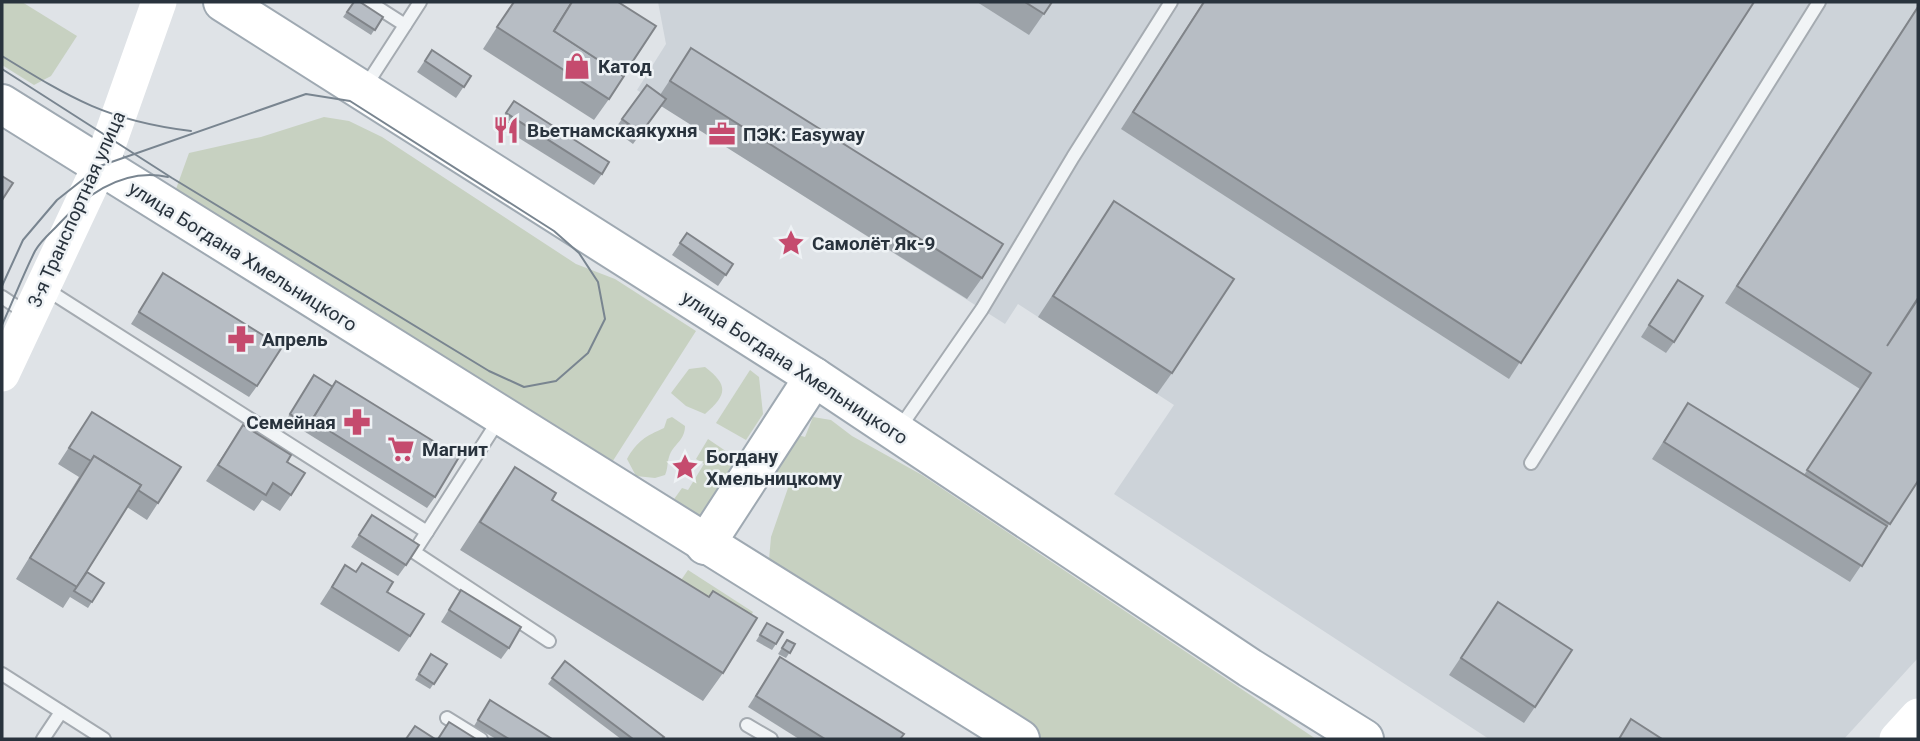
<svg xmlns="http://www.w3.org/2000/svg" width="1920" height="741" font-family="Roboto,sans-serif">
<style>
.built{fill:#cdd3d9}
.green{fill:#c7d1c1}
.lines{fill:none;stroke-linecap:round;stroke-linejoin:round}
.service-casing{stroke:#a5abb1;stroke-width:16}
.primary-casing{stroke:#9fa9b2;stroke-width:42}
.service{stroke:#f1f4f6;stroke-width:12}
.secondary{stroke:#fff;stroke-width:35}
.primary{stroke:#fff;stroke-width:38}
.tram{stroke:#798590;stroke-width:2}
.wall{fill:#9da3a9}
.building{fill:#b7bdc4;stroke:#808489;stroke-width:2}
.labels{text-anchor:middle;stroke-width:5;stroke-linejoin:round;paint-order:stroke}
.poi-label{font-size:19px;font-weight:bold;fill:#29333d;stroke:#eef2f5;text-anchor:start}
.street-label{font-size:19px;fill:#29333d;stroke:#eef2f5}
</style>
<rect width="100%" height="100%" fill="#dfe3e7"/>
<!-- built -->
<polygon class="built" points="658,2 1918,2 1918,658 1844,739 1489,739 1114,494 1174,405 1018,304 1005,324 637,90 666,44"/>
<!-- green -->
<g class="green">
<polygon points="2,2 22,2 77,36 51,76 34,85 2,65"/>
<polygon points="324,117 349,121 382,137 576,264 615,279 696,331 609,467 176,189 189,153 261,137"/>
<path d="M705 367C728 385 728 394 705 414L686 406 671 393 689 369Z"/>
<polygon points="750,370 759,377 763,414 746,440 716,423"/>
<path d="M672 417 685 426C685 441 673 444 669 457 667 463 668 469 665 475L655 478 636 476 627 459C637 441 646 436 664 428L667 419Z"/>
<polygon points="813,417 831,420 852,436 922,475 1316,739 1039,739 768,571 771,537 788,488 776,473 798,435 805,437"/>
<polygon points="708,439 736,458 703,517 692,527 667,509 682,488 688,490 704,464 696,459"/>
<polygon points="688,570 753,612 742,630 675,589"/>
</g>
<g class="lines">
<defs>
<g id="service">
<polyline points="369,2 405,25"/>
<polyline points="365,87 420,2"/>
<polyline points="46,289 427,532 500,418"/>
<polyline points="2,297 26,313"/>
<polyline points="899,429 982,309 1073,157 1171,2"/>
<polyline points="1531,463 1819,2"/>
<polyline points="427,532 414,552 549,641"/>
<polyline points="2,674 104,739"/>
<polyline points="447,718 481,739"/>
<polyline points="747,725 771,739"/>
<polyline points="43,739 61,712"/>
</g>
<g id="primary">
<polyline points="223,2 814,377 1250,668 1364,739"/>
<polyline points="2,104 1020,739"/>
<polyline points="705,545 814,377"/>
</g>
</defs>
<!-- service casing -->
<use href="#service" class="service-casing"/>
<!-- primary casing -->
<use href="#primary" class="primary-casing"/>
<!-- service -->
<use href="#service" class="service"/>
<!-- secondary -->
<g class="secondary">
<polyline points="2,374 104,157 159,2"/>
<polyline points="1897,739 1918,716"/>
</g>
<!-- primary -->
<use href="#primary" class="primary"/>
<!-- tram -->
<g class="tram">
<path d="M2 56C72 99 108 121 191 131"/>
<path d="M2 69C59 105 115 142 172 178L489 371 524 387 556 381 588 353 605 319 598 282 579 253 554 231 350 101 306 94 100 166 57 200 23 240 2 286"/>
<path d="M2 325C13 301 23 275 35 251 40 242 49 234 56 227 85 195 123 167 168 177"/>
</g>
</g>
<!-- wall -->
<g class="wall">
<polygon points="354,2 383,17 371,35 343,17"/>
<polygon points="513,2 618,2 609,99 594,120 483,49"/>
<polygon points="977,2 1052,2 1029,35"/>
<polygon points="1203,2 1754,2 1509,379 1121,129"/>
<polygon points="1918,6 1918,481 1850,582 1652,459 1688,403 1804,475 1860,389 1725,303"/>
<polygon points="691,48 982,278 967,299 661,106 633,144 614,130 622,119 660,95"/>
<polygon points="432,50 471,76 456,98 417,72"/>
<polygon points="514,101 602,174 594,185 498,125"/>
<polygon points="1114,201 1172,373 1157,394 1038,317"/>
<polygon points="687,233 733,264 718,286 672,255"/>
<polygon points="163,273 257,386 249,397 131,324"/>
<polygon points="1670,291 1674,342 1666,353 1641,337"/>
<polygon points="314,375 435,497 427,508 286,420"/>
<polygon points="92,412 158,503 147,520 127,507 87,572 104,583 88,608 70,597 63,608 16,579 79,477 58,464"/>
<polygon points="243,425 287,462 291,495 280,511 262,500 254,511 206,481"/>
<polygon points="515,467 552,500 709,597 713,591 723,673 703,701 460,550 495,496"/>
<polygon points="372,515 406,565 398,576 351,547"/>
<polygon points="345,565 387,592 410,636 399,652 320,604"/>
<polygon points="461,590 509,648 501,659 441,622"/>
<polygon points="1498,602 1535,707 1524,723 1449,675"/>
<polygon points="767,623 776,644 772,650 756,641"/>
<polygon points="787,640 795,644 786,658 778,654"/>
<polygon points="431,654 447,664 430,689 415,680"/>
<polygon points="780,657 900,739 799,739 748,707"/>
<polygon points="565,661 663,739 621,739 548,684"/>
<polygon points="490,700 552,739 496,739 474,726"/>
</g>
<!-- building -->
<g class="building">
<polygon points="354,2 360,2 383,17 375,30 347,12"/>
<polygon points="514,2 572,2 554,31 624,76 609,99 497,27"/>
<polygon points="572,2 618,2 656,26 623,76 554,31"/>
<polygon points="1025,2 1052,2 1044,14"/>
<polygon points="1204,2 1754,2 1521,363 1133,112"/>
<polygon points="1918,7 1918,298 1887,346 1918,299 1918,481 1890,524 1807,470 1871,373 1737,286"/>
<polygon points="691,48 1003,244 982,278 670,81"/>
<polygon points="432,50 471,76 464,87 425,61"/>
<polygon points="647,85 666,99 641,133 622,119"/>
<polygon points="514,101 609,162 602,174 506,113"/>
<polygon points="2,176 13,183 2,200"/>
<polygon points="1114,201 1234,279 1172,373 1053,296"/>
<polygon points="687,233 733,264 726,275 680,243"/>
<polygon points="163,273 282,347 257,386 139,312"/>
<polygon points="1678,280 1703,296 1674,342 1649,325"/>
<polygon points="314,375 333,387 308,426 290,414"/>
<polygon points="336,381 459,457 435,497 312,420"/>
<polygon points="1688,403 1887,526 1862,566 1664,442"/>
<polygon points="92,412 181,467 158,503 138,490 141,485 94,456 91,461 69,448"/>
<polygon points="243,425 291,455 287,462 305,473 291,495 273,483 266,495 218,465"/>
<polygon points="94,456 141,485 77,587 30,558"/>
<polygon points="515,467 556,493 552,500 709,597 713,591 757,618 723,673 480,522"/>
<polygon points="372,515 419,545 406,565 359,535"/>
<polygon points="362,563 393,582 387,592 424,614 410,636 332,587 345,565 356,572"/>
<polygon points="87,572 104,583 92,602 74,591"/>
<polygon points="461,590 521,627 509,648 449,610"/>
<polygon points="1498,602 1572,650 1535,707 1461,658"/>
<polygon points="767,623 783,632 776,644 760,635"/>
<polygon points="787,640 795,644 790,653 782,648"/>
<polygon points="431,654 447,664 434,684 419,674"/>
<polygon points="780,657 904,734 900,739 825,739 756,696"/>
<polygon points="565,661 664,737 662,739 633,739 552,678"/>
<polygon points="490,700 552,739 509,739 478,720"/>
<polygon points="1631,719 1662,739 1619,739"/>
<polygon points="449,722 476,739 438,739"/>
<polygon points="415,726 435,739 406,739"/>
</g>
<!-- icons -->
<defs>
<symbol id="shop-bare" viewBox="-9 -9 18 18"><path d="M-5-2.5h2.3a2.7 3.5 0 0 1 5.4 0H5L5.5 6h-11ZM-1.5-2.5h3a1.5 2.3 0 0 0-3 0Z" fill="#c54b6e" stroke="#eef2f5" stroke-width="2.5" paint-order="stroke"/></symbol>
<symbol id="restaurant-bare" viewBox="-9 -9 18 18"><path d="M-5-6h1v4h1v-4h1v4h1v-4h1v5L-1.5 .5V6h-2V.5L-5-1ZM5-6V6H3V1.5H1.5Q1.5-4 5-6Z" fill="#c54b6e" stroke="#eef2f5" stroke-width="2.5" paint-order="stroke"/></symbol>
<symbol id="office-bare" viewBox="-9 -9 18 18"><path d="M-6-3h4V-5.5h4V-3h4V5H-6ZM-1-4.5V-3h2v-1.5ZM-6 0V1H6V0Z" fill="#c54b6e" stroke="#eef2f5" stroke-width="2.5" paint-order="stroke"/></symbol>
<symbol id="sight-bare" viewBox="-9 -9 18 18"><path d="M0-6L1.8-2.2L6-1.7L2.9 1.2L3.7 5.4L0 3.3L-3.7 5.4L-2.9 1.2L-6-1.7L-1.8-2.2Z" fill="#c54b6e" stroke="#eef2f5" stroke-width="2.5" paint-order="stroke"/></symbol>
<symbol id="pharmacy-bare" viewBox="-9 -9 18 18"><path d="M-2-6h4v4h4v4h-4v4h-4v-4h-4v-4h4Z" fill="#c54b6e" stroke="#eef2f5" stroke-width="2.5" paint-order="stroke"/></symbol>
<symbol id="supermarket-bare" viewBox="-9 -9 18 18"><path d="M-6-5.5h2.5l.6 2H6L4.5 2H-2.5L-4.4-4H-6ZM-1.5 3.2a1.3 1.3 0 1 0 .1 0ZM3 3.2a1.3 1.3 0 1 0 .1 0Z" fill="#c54b6e" stroke="#eef2f5" stroke-width="2.5" paint-order="stroke"/></symbol>
</defs>
<g fill-rule="evenodd">
<use href="#shop-bare" x="558" y="47" width="38" height="38"/>
<use href="#restaurant-bare" x="487" y="111" width="38" height="38"/>
<use href="#office-bare" x="703" y="115" width="38" height="38"/>
<use href="#sight-bare" x="772" y="224" width="38" height="38"/>
<use href="#pharmacy-bare" x="222" y="320" width="38" height="38"/>
<use href="#pharmacy-bare" x="338" y="403" width="38" height="38"/>
<use href="#supermarket-bare" x="382" y="430" width="38" height="38"/>
<use href="#sight-bare" x="666" y="448" width="38" height="38"/>
</g>
<g class="labels">
<!-- poi labels -->
<g class="poi-label">
<text x="598" y="73">Катод</text>
<text x="527" y="137">Вьетнамскаякухня</text>
<text x="743" y="141">ПЭК: Easyway</text>
<text x="812" y="250">Самолёт Як-9</text>
<text x="262" y="346">Апрель</text>
<text x="336" y="429" text-anchor="end">Семейная</text>
<text x="422" y="456">Магнит</text>
<text x="706" y="463">Богдану<tspan x="706" dy="22">Хмельницкому</tspan></text>
</g>
<!-- street labels -->
<g class="street-label">
<text transform="translate(76 209) rotate(-66)" y="7">3-я Транспортная улица</text>
<text transform="translate(243 256) rotate(32)" y="7">улица Богдана Хмельницкого</text>
<text transform="translate(795 367) rotate(33)" y="7">улица Богдана Хмельницкого</text>
</g>
</g>
<!-- border -->
<rect width="1920" height="741" fill="none" stroke="#29333d" stroke-width="7"/>
</svg>
